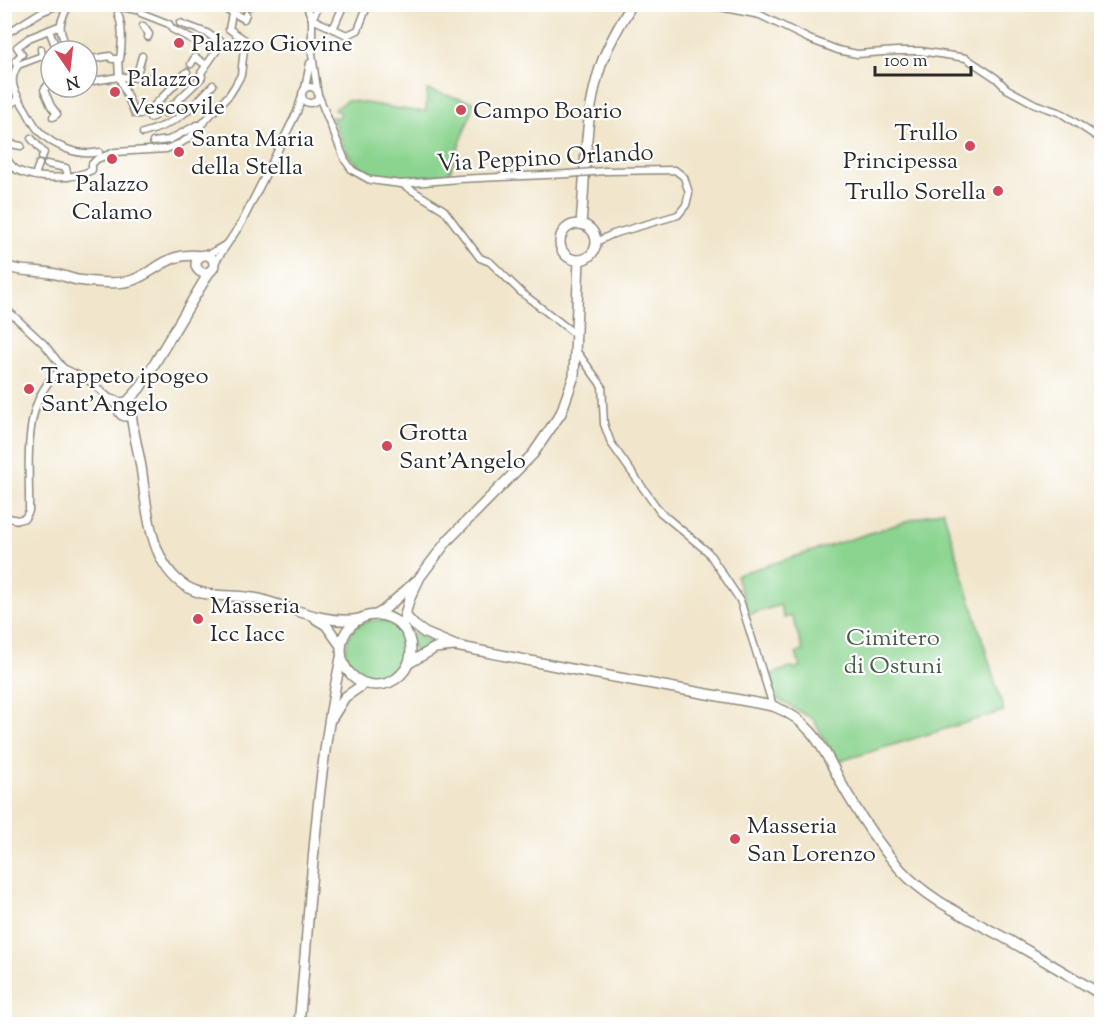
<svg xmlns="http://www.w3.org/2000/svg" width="1106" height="1029" font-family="'Sorts Mill Goudy',serif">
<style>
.green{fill:#8bd48f;stroke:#5b805d;stroke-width:1.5}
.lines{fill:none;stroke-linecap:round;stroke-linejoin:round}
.street-casing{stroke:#8e887c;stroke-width:9}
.secondary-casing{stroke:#8e887c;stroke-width:12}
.street{stroke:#fff;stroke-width:6}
.secondary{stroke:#fff;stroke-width:9}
.street-bridge-casing{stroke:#8e887c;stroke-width:9;stroke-linecap:butt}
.street-bridge{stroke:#fff;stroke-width:6}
.poi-dot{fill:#d1495b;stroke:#fff;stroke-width:2}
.labels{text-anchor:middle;stroke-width:4.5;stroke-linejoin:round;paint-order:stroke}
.poi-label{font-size:24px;fill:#2b2b2b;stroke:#fff;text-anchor:start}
.street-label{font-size:24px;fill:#2b2b2b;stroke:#fff}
.park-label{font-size:24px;fill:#485e49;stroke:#fff}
</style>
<rect width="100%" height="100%" fill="#fff"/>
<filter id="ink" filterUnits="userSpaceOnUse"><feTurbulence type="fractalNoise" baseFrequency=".0167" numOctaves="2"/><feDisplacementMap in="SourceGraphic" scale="12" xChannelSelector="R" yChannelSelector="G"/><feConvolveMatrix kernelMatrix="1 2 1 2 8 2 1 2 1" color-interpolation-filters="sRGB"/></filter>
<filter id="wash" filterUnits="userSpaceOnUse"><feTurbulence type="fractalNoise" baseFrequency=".008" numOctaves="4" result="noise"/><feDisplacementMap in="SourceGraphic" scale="24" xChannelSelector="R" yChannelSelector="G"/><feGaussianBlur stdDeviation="1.35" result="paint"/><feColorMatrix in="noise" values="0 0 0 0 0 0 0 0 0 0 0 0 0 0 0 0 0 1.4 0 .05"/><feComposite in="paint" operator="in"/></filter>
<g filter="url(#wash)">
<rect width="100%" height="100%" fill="#f1e6cc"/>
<!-- green -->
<g class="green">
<path d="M427 90 474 102 470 116 449 174C417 176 370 186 349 155 341 144 337 129 332 117L339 118 341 112 334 110 347 100 414 111H426Z"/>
<polygon points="943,510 1004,711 837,762 813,719 774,697 767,676 792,667 793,669 800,667 796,653 803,651 792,616 784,618 780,605 748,615 736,575"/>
<circle cx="376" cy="650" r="30"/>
<polygon points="411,632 439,644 415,655 410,634"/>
</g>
</g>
<g filter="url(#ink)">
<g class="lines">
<defs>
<g id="street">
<polyline points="108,4 136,10"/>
<polyline points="218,4 244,19 246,14"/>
<polyline points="306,4 312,19 312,54 317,89"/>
<polyline points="320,4 312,19 347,35 358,30 368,4"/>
<polyline points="705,4 760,15 809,39 838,50 857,54 897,51 920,51 966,58 996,78 1007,89 1035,104 1061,113 1102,140"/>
<polyline points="250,6 250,4"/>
<polyline points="5,7 9,4"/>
<polyline points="141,13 169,24 172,29 193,40"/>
<path d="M118 14C123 26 122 45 120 59H118L119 77 135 114H146L187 72"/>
<polyline points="180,23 207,33 218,41"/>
<path d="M59 26 29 38 17 47 22 54 15 61 18 65C7 82 15 92 24 107 29 115 33 124 39 131 53 146 79 157 99 152"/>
<polyline points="143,26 149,34 148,37"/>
<polyline points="333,29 344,4"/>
<polyline points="49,30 57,50"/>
<polyline points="4,35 41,12 56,6 74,4"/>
<path d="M67 48C58 28 58 23 70 4"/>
<polyline points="87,60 110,56 112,59 118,59"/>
<polyline points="191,64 195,57 206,65"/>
<polyline points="18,65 42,56 41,49"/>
<polyline points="87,72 93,81 119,77 153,78"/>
<polyline points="136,78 142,56"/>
<polyline points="51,81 44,90 51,106 57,114 53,117"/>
<circle cx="310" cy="95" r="8"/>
<polyline points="305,88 310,63"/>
<polyline points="319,97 345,160 352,170 370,180 401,184 459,179 568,174"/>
<polyline points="10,105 19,99"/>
<polyline points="4,107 6,113 4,114"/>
<polyline points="165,113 202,77 201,73 217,50 218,41 221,41"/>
<polyline points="150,118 154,116"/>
<path d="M143 133C177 124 190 110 213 85"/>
<polyline points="31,138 44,153 42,157"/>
<polyline points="153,142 169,140 197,125 200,125"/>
<polyline points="4,148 11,144 21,146"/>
<path d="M4 155C8 160 11 167 17 170 36 180 73 180 92 170V164L97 159 115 152 166 149 181 143 189 138 230 94 235 86 241 75 245 40 229 29 232 14"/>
<polyline points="47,164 66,168 68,177"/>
<polyline points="35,175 39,164"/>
<polyline points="402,184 444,210 480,258 490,262 522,293 575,334"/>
<polyline points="596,242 613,234 678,215 686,205 689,193 684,177 675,170 605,171"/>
<polyline points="208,255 225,245"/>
<polyline points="214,264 242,222 297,112 302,96"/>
<polyline points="4,307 44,344 63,368 88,380 108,397 119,409"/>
<polyline points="575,349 602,386 604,424 611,443 660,512 708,552 740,600 773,706"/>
<polyline points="109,398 123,402"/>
<path d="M4 517 18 520 25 518 29 511C30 464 20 399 63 368"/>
</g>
<g id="secondary">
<path d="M581 224C586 171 584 113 602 62 609 42 621 23 632 4"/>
<circle cx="578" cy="242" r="18"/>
<circle cx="205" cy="264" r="9"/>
<path d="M4 266C20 272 34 270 50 273 60 274 68 278 77 280 91 282 121 285 133 280 159 270 169 251 201 256"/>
<circle cx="126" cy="409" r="7"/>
<polyline points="127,402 140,388 210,271"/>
<path d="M131 413C133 432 138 449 141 467 147 505 148 564 187 587 209 600 238 593 263 600 294 609 328 625 360 619"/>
<circle cx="376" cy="650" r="35"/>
<polyline points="376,615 384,610 416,581"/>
<path d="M405 615 414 625 425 633 456 646 576 670 773 706C816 722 825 754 845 790 861 818 879 845 900 869 928 900 967 917 1003 937 1036 955 1069 975 1102 995"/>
<polyline points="316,619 326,625 341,646"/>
<polyline points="402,627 409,600 420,577 448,540 533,454 561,413 574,376 579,260"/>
<polyline points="409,663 435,648 454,646"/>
<polyline points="332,718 345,697 364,684"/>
<path d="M299 1024C311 903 315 778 341 658"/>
</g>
</defs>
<!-- street casing -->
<use href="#street" class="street-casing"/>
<!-- secondary casing -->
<use href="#secondary" class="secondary-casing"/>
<!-- street -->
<use href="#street" class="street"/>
<!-- secondary -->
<use href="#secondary" class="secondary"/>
<defs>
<polyline id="street-bridge" points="568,174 605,171"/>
</defs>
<!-- street-bridge casing -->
<use href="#street-bridge" class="street-bridge-casing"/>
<!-- street-bridge -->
<use href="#street-bridge" class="street-bridge"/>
</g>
</g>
<!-- markers -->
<g class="poi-dot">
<circle cx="179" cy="43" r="6"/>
<circle cx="115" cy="92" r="6"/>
<circle cx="461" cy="110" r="6"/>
<circle cx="970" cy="146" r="6"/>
<circle cx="179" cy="152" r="6"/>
<circle cx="112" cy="159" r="6"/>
<circle cx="998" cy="191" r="6"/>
<circle cx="29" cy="389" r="6"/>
<circle cx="387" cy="446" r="6"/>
<circle cx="198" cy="619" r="6"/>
<circle cx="735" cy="839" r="6"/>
</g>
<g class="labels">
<!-- poi labels -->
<g class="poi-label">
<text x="191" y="51">Palazzo Giovine</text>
<text x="127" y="86">Palazzo<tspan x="127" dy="28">Vescovile</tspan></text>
<text x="473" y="118">Campo Boario</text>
<text x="958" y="140" text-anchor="end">Trullo<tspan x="958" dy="28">Principessa</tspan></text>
<text x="191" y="146">Santa Maria<tspan x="191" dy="28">della Stella</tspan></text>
<text x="112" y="191" text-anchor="middle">Palazzo<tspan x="112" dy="28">Calamo</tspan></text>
<text x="986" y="199" text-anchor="end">Trullo Sorella</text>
<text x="41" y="383">Trappeto ipogeo<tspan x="41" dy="28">Sant'Angelo</tspan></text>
<text x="399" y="440">Grotta<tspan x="399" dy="28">Sant'Angelo</tspan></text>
<text x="210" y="613">Masseria<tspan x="210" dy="28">Icc Iacc</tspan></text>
<text x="747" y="833">Masseria<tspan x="747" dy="28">San Lorenzo</tspan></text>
</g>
<!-- street labels -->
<g class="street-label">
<text transform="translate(545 157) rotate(-3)" y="8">Via Peppino Orlando</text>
</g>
<!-- park labels -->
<g class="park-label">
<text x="893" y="645">Cimitero<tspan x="893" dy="28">di Ostuni</tspan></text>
</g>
</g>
<!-- margin -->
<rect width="1106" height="1029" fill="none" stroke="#fff" stroke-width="24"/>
<!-- north arrow -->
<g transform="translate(69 69) rotate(166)"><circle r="28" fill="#ffffff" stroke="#aaaaaa" stroke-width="1.5"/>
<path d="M0-4.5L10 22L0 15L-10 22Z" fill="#d1495b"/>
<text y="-9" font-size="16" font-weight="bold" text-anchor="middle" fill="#2b2b2b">N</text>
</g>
<!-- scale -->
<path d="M875 66v9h96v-9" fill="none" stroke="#2b2b2b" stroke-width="3"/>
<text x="884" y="66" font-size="18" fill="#2b2b2b" stroke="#ffffff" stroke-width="4.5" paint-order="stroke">100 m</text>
</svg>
